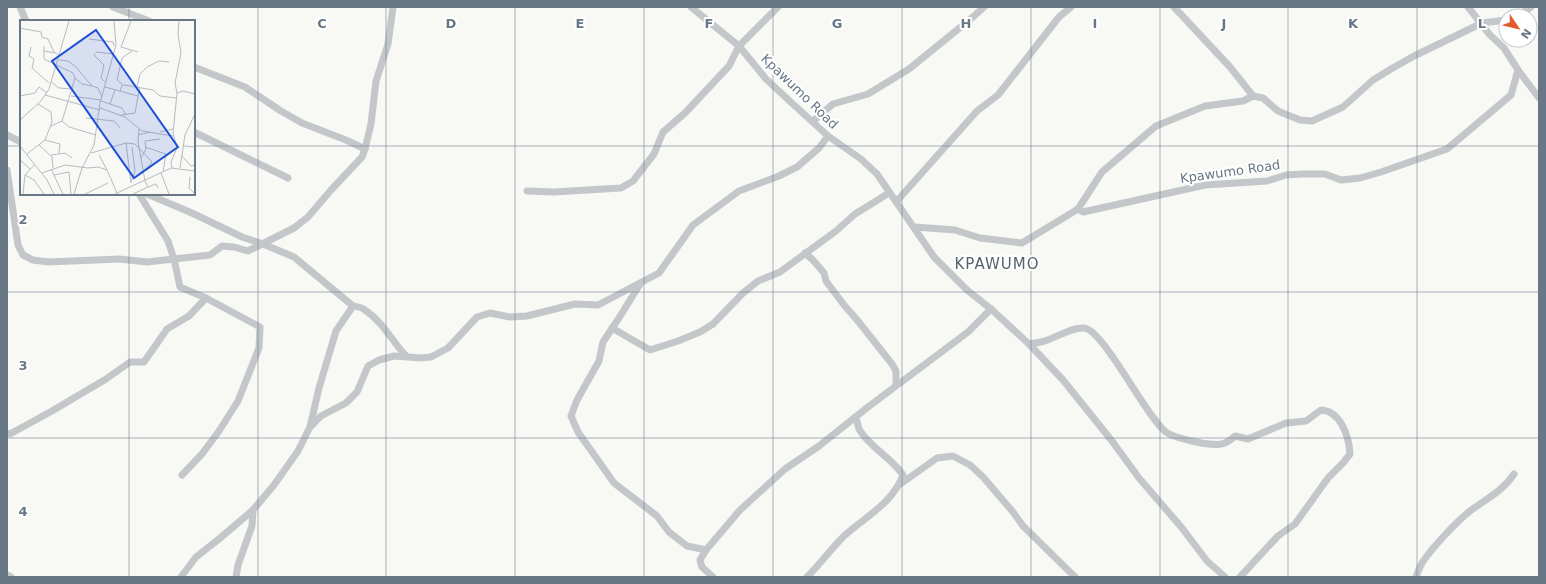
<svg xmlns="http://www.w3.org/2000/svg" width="1546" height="584" font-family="'DejaVu Sans',sans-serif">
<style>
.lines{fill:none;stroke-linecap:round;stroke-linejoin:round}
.street{stroke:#c3c7ca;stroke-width:7}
.grid{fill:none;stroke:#677786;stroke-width:1;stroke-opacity:0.55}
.labels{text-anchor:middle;stroke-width:4;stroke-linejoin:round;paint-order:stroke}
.street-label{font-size:13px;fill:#677786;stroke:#fff}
.quarter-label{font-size:15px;letter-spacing:1px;fill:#55616b;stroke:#fff}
.inset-road{fill:none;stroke:#b5bcc2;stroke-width:1}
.view{fill:#1d4ed8;fill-opacity:0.15;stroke:#1d4ed8;stroke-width:2}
.inset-edge{fill:none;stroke:#677786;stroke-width:2}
.grid-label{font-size:13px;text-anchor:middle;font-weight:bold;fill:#677786;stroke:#fff;stroke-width:4;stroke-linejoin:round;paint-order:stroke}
</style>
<rect width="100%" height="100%" fill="#f8f8f5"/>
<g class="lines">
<!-- street -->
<g class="street">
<polyline points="20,7 26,21"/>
<polyline points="113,7 149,21"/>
<polyline points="691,7 739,46 766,79 794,105 828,136 861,159 877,174 934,257 967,290 991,309 1029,344 1063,380 1112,441 1139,478 1182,528 1207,561 1225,577"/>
<polyline points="1174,7 1230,67 1253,96"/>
<polyline points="1468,7 1490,35 1504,48 1518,70 1539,98"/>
<polyline points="1518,16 1531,7"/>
<polyline points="194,67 245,87 281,111 302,123 346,140 365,149"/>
<polyline points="813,121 833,104 868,94 909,69 973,17 984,7"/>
<polyline points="194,132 288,178"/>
<polyline points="7,135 21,142"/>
<polyline points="7,170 18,245 23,255 33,260 49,262 119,259 147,262 210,255 222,246 234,247 248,251 294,228 308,217 331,190 362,157 365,149 371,124 376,81 388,44 393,7"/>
<polyline points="527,191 554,192 621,188 633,181 654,154 663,132 685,113 729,66 739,46 778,7"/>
<polyline points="139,194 168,241 174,259 180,287 206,298 260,327 259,348 238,401 219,431 202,454 182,475"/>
<path d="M147 194 192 213 242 237 263 244 294 257 353 306C357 307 362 307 365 310 382 321 392 341 406 356"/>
<polyline points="896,202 977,111 998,95 1059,17 1071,7"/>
<polyline points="1078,209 1102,172 1156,126 1205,106 1243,101 1253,96 1263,98 1278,111 1300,120 1312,121 1343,107 1373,80 1391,69 1414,56 1482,23 1506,20"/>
<polyline points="915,227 955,230 980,238 1022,243 1078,209 1083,212 1205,185 1267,181 1286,175 1303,174 1325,174 1341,180 1360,178 1381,172 1447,149 1511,95 1518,70"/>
<polyline points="805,253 812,259 824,273 826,281 844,305 858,321 892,364 896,371 896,385"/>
<polyline points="640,284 619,318 603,342 599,361 577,400 571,416 578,432 614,483 657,516 669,532 687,546 706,550"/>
<polyline points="612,328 650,350 678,341 700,332 713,324 743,293 758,281 780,272 836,231 855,214 889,193"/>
<path d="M1029 344C1033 343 1037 343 1041 342 1055 339 1070 327 1084 328 1103 329 1146 417 1166 432 1174 438 1192 441 1201 443 1215 445 1224 447 1235 436L1248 439 1286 423 1306 421 1321 410C1341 411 1349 437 1350 454L1343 463 1328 478 1295 524 1278 536 1240 577"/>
<polyline points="310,427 319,388 336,331 353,306"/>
<polyline points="7,433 10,434 52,411 106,379 130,362 144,362 167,329 189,316 206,298"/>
<polyline points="899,485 937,458 953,456 970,465 983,477 1013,512 1023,526 1075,577"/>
<polyline points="7,575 11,577"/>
<polyline points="181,577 196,557 219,539 253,510 274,485 298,451 310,427 321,416 346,403 357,392 368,366 379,360 394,356 421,358 431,357 448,348 477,317 490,313 510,317 527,316 575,304 598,305 659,273 693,225 739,191 779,176 797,167 819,148 828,136"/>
<polyline points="236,577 238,565 252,526 253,510"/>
<polyline points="713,577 702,567 700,560 706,550 740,510 785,469 819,446 868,407 968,332 991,309"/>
<path d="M807 577C820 564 831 549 844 536 865 517 893 503 903 475 891 457 869 447 859 429 858 425 857 420 855 417"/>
<path d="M1416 577C1418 572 1420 565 1424 560 1434 546 1456 522 1470 511 1486 499 1503 491 1514 474"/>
</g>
</g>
<!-- grid -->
<path class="grid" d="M129 7V21M258 7V577M386 7V577M515 7V577M644 7V577M773 7V577M902 7V577M1031 7V577M1160 7V577M1288 7V577M1417 7V577M7 146H21M194 146H1539M129 194V577M7 292H1539M7 438H1539"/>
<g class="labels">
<!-- street labels -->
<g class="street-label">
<text transform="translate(800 91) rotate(44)" y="5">Kpawumo Road</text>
<text transform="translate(1230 171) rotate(-8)" y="5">Kpawumo Road</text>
</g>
<!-- quarter labels -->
<g class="quarter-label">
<text x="997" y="269">KPAWUMO</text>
</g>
</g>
<!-- overview -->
<g transform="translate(20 20)">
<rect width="175" height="175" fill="#f8f8f5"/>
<path class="inset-road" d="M0 8 21 12 22 17 28 19 34 32 40 36M69 19 93 22 94 26M24 26V31L35 33M11 27 9 36 14 39 12 48 29 63M101 27 111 1M101 27 118 32M24 31V39L53 53 55 58 62 64 72 66M39 40 48 41 55 46 72 66 78 68 82 77M31 62 39 68 52 69M85 62 81 58 84 45 74 35 77 32 93 34M102 64 97 60 102 38 112 31M85 67 118 76 120 68M117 67 120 54 127 47 139 41 149 42M100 71 102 65H105L133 70 140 76 156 78M157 73 163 71 175 74M25 75 80 90M0 76 15 73 19 67 27 73M51 76 81 80M81 81 102 88 106 95M90 84 95 70M80 88 105 97 122 111 153 116M101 95 115 93 118 76M66 98 94 101 100 108M0 100 21 81 29 69 49 1M42 101 49 107 76 115M31 106 42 101 55 58M119 109 118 122 125 161M140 112 153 109M118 115 130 112M25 120 40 124 39 133M106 123 111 163M19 125 32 137 33 148M0 126 27 160 34 174M163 126 175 127M125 127 146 134 143 152M71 133 106 123 115 124 132 142 124 151M7 134 25 120 32 102 31 92 18 84M31 135 45 133 52 138M79 135 87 150M161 135 171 146 175 145M121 138 126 129 125 121 140 119M0 140 10 149M152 148 151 142 157 128 153 113 157 73 155 63 161 33 158 14 159 1M160 148 165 115 175 94M31 149 43 174M22 153 45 145 68 148 78 147 87 150 97 173M141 153 149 174M5 155 14 160 24 174M34 155 49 152 51 174M170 157 169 168 175 174M111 162 115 151 112 127M128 167 136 164 138 168M3 174 5 155 15 144M54 174 62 148 74 125 80 83 96 25 94 1M65 174 88 163M95 174 151 148 175 151M113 174 128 167 125 161"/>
<path class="view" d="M76 10 158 127 114 158 32 41Z"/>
<rect width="175" height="175" class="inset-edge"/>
</g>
<g class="grid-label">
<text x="322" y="28">C</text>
<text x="451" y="28">D</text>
<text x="580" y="28">E</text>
<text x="709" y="28">F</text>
<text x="837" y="28">G</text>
<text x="966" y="28">H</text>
<text x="1095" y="28">I</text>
<text x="1224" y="28">J</text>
<text x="1353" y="28">K</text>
<text x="1482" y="28">L</text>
<text x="23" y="224">2</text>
<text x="23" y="370">3</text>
<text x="23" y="516">4</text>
</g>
<!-- border -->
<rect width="1546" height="584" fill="none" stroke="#677786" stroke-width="16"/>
<!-- north arrow -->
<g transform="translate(1518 28) rotate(125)"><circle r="19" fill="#ffffff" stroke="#c2c9cf"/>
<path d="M0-3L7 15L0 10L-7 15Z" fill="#e15b2c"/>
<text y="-6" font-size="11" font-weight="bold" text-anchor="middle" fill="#677786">N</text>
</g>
</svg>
